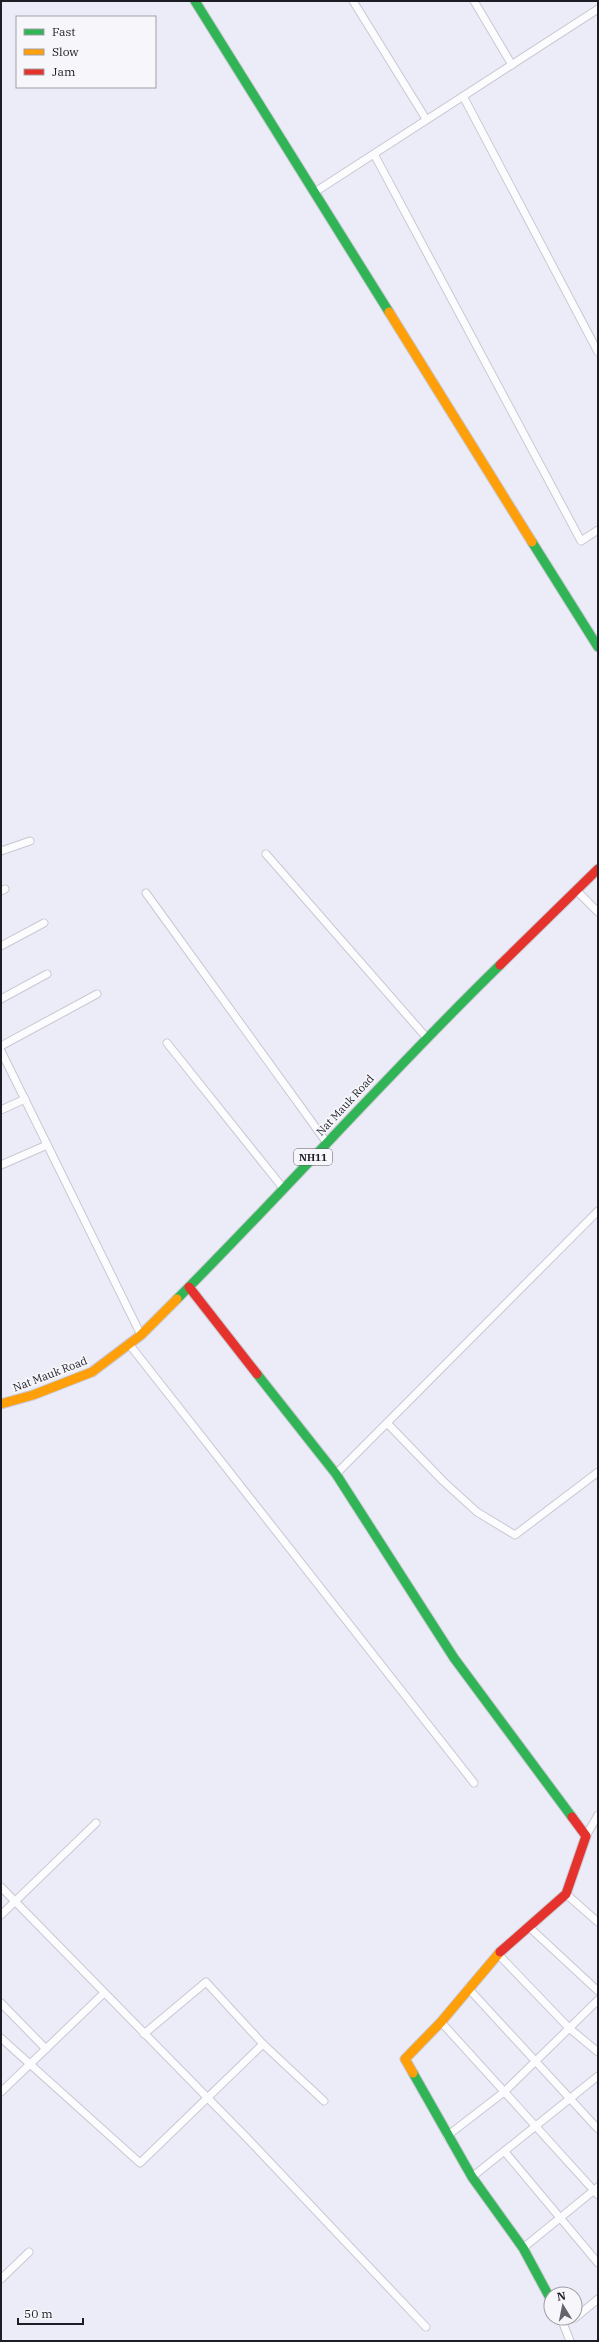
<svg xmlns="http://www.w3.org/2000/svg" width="599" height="2342" font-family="'IBM Plex Serif',serif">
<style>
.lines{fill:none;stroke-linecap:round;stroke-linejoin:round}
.street-casing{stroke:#c8c8d2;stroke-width:9}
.fast-casing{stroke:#c8c8d2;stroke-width:11}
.slow-casing{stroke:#c8c8d2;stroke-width:11}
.jam-casing{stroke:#c8c8d2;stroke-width:11}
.street{stroke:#fcfcfe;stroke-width:7}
.fast{stroke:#30b455;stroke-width:9}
.slow{stroke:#ff9f0a;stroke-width:9}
.jam{stroke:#e5322d;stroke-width:9}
.labels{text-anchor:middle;stroke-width:3.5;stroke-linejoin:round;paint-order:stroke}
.shield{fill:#f6f6fb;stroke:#5e5e65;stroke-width:1}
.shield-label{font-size:10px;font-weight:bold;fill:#1d1d25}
.street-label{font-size:11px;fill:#1d1d25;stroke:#f6f6fb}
</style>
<rect width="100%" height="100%" fill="#ececf9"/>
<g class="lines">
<defs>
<g id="street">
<polyline points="353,1 426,119"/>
<polyline points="474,1 512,65"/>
<polyline points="463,96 598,352"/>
<polyline points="374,154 581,541 598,530"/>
<polyline points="315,192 598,9"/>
<polyline points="1,851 30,841"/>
<polyline points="266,854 426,1037"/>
<polyline points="1,891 5,889"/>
<polyline points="577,891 598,912"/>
<polyline points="146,893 327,1143"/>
<polyline points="1,946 44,923"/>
<polyline points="1,999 47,974"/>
<polyline points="167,1043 283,1188"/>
<polyline points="1,1046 97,994"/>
<polyline points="1,1051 141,1335"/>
<polyline points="1,1110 25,1099"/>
<polyline points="1,1165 47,1145"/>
<polyline points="129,1344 474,1783"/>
<polyline points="387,1423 443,1481 477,1512 515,1535 598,1472"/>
<polyline points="336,1474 598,1211"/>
<polyline points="586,1836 598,1815"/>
<polyline points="1,1887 247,2138 426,2327"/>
<polyline points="566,1894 598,1922"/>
<polyline points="1,1915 96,1823"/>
<polyline points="529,1927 598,1991"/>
<polyline points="498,1954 569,2028 598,2052"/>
<polyline points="468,1988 598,2129"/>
<polyline points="1,2003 46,2049"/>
<polyline points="441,2022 598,2195"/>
<polyline points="144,2034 206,1982 263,2044 324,2101"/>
<polyline points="1,2038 140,2163 263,2044"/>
<polyline points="1,2092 104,1993"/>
<polyline points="447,2136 504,2092 598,2000"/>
<polyline points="505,2152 598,2263"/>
<polyline points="472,2177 598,2076"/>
<polyline points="523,2248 598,2187"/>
<polyline points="1,2279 29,2252"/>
<polyline points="561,2318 570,2341"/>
<polyline points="575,2318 598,2299"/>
</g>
<g id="fast">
<polyline points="195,1 389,312"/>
<polyline points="532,542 598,647"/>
<path d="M177 1299C287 1189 389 1073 500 965"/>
<polyline points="257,1374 336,1474 454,1658 572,1817"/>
<polyline points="413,2073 472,2177 523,2248 551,2300"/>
</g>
<g id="slow">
<polyline points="389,312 532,542"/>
<polyline points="1,1404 33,1395 92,1372 141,1335 177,1299"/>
<polyline points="413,2073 405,2059 441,2022 500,1952"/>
</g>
<g id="jam">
<polyline points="500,965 598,869"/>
<polyline points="189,1287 257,1374"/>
<polyline points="500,1952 566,1894 586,1836 572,1817"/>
</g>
</defs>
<!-- street casing -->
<use href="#street" class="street-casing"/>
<!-- fast casing -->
<use href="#fast" class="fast-casing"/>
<!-- slow casing -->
<use href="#slow" class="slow-casing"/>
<!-- jam casing -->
<use href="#jam" class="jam-casing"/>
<!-- street -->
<use href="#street" class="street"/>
<!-- fast -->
<use href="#fast" class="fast"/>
<!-- slow -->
<use href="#slow" class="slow"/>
<!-- jam -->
<use href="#jam" class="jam"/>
</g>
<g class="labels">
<!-- shield labels -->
<rect class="shield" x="294" y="1149" width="38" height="16" rx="3"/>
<g class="shield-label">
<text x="313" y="1161">NH11</text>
</g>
<!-- street labels -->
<g class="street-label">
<text transform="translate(345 1105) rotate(-47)" y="4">Nat Mauk Road</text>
<text transform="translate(50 1374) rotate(-21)" y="4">Nat Mauk Road</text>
</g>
</g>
<!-- border -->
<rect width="599" height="2342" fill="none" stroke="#1d1d25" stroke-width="4"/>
<!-- legend -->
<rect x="16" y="16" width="140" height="72" fill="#f6f6fb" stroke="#9f9fa5"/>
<rect x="24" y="29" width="20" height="6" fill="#30b455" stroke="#9f9fa5"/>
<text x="52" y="36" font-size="12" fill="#1d1d25">Fast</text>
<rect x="24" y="49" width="20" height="6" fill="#ff9f0a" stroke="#9f9fa5"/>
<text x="52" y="56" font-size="12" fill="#1d1d25">Slow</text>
<rect x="24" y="69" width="20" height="6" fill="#e5322d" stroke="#9f9fa5"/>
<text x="52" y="76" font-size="12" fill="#1d1d25">Jam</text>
<!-- north arrow -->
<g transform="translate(563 2306) rotate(350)"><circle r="19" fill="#f6f6fb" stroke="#9f9fa5"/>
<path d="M0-3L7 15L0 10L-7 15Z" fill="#65656f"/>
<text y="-6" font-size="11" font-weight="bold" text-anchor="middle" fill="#1d1d25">N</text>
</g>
<!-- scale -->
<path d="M18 2318v6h65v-6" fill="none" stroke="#1d1d25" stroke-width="2"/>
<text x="24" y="2318" font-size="12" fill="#1d1d25" stroke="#f6f6fb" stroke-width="3" paint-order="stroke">50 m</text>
</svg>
